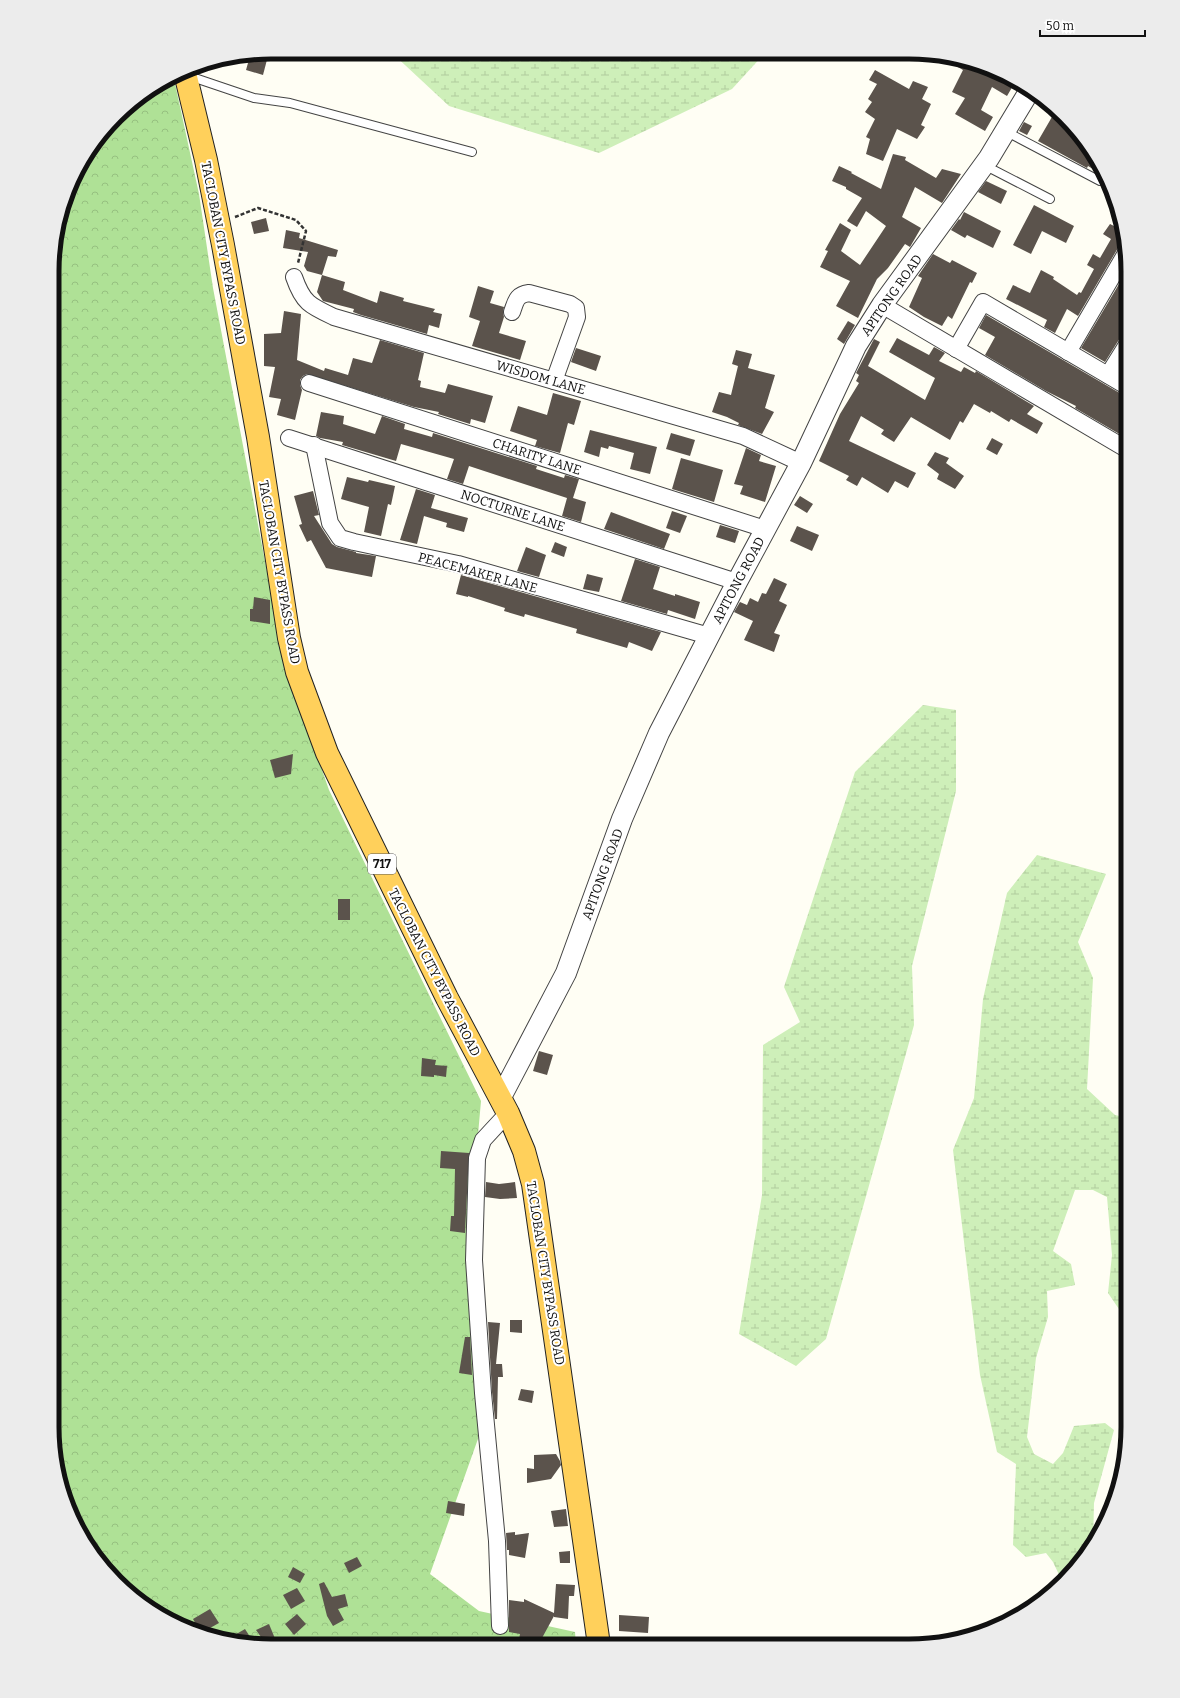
<svg xmlns="http://www.w3.org/2000/svg" width="1180" height="1698" font-family="Bitter,serif">
<style>
.forest{fill:url(#forest-crowns)}
.wetland{fill:url(#wetland-marsh)}
.building{fill:#5b534c}
.lines{fill:none;stroke-linecap:round;stroke-linejoin:round}
.service-casing{stroke:#444;stroke-width:10}
.minor-casing{stroke:#444;stroke-width:18}
.tertiary-casing{stroke:#444;stroke-width:22}
.trunk-casing{stroke:#222;stroke-width:24}
.path{stroke:#333;stroke-width:2.5;stroke-dasharray:4 2;stroke-linecap:butt}
.service{stroke:#fff;stroke-width:8}
.minor{stroke:#fff;stroke-width:16}
.tertiary{stroke:#fff;stroke-width:20}
.trunk{stroke:#ffd05b;stroke-width:22}
.labels{text-anchor:middle;stroke-width:4;stroke-linejoin:round;paint-order:stroke}
.shield{fill:#fff;stroke:#585858;stroke-width:1}
.shield-label{font-size:12px;font-weight:bold;fill:#111}
.street-label{font-size:13px;fill:#111;stroke:#fff}
.rim{fill:none;stroke:#111;stroke-width:5}
</style>
<defs>
<pattern id="forest-crowns" width="20" height="18" patternUnits="userSpaceOnUse"><rect width="20" height="18" fill="#afe196"/><path d="M2 6a3 3 0 1 1 6 0M12 15a3 3 0 1 1 6 0" fill="none" stroke="#96c080"/></pattern>
<pattern id="wetland-marsh" width="20" height="14" patternUnits="userSpaceOnUse"><rect width="20" height="14" fill="#ceefb9"/><path d="M1 5h8M5 5V1M11 12h8M15 12V8" fill="none" stroke="#b0cc9e"/></pattern>
</defs>
<rect width="100%" height="100%" fill="#fffef4"/>
<!-- forest -->
<polygon class="forest" points="174,79 199,194 213,288 284,661 329,790 481,1101 468,1247 479,1436 430,1574 479,1611 575,1632 576,1645 243,1644 201,1634 149,1609 106,1571 75,1523 56,1470 52,1427 54,243 81,162 127,106"/>
<!-- wetland -->
<g class="wetland">
<polygon points="391,52 765,53 732,89 599,153 449,106"/>
<polygon points="923,705 956,710 956,791 912,966 914,1025 826,1339 796,1366 739,1334 762,1195 763,1045 800,1022 784,987 855,772"/>
<polygon points="1037,855 1106,874 1078,942 1093,978 1087,1089 1115,1115 1128,1118 1128,1314 1123,1315 1108,1293 1112,1255 1107,1197 1093,1190 1075,1190 1053,1251 1071,1264 1075,1285 1047,1291 1048,1317 1036,1358 1027,1437 1034,1454 1053,1464 1063,1453 1074,1426 1105,1423 1114,1430 1094,1503 1093,1545 1062,1581 1053,1562 1046,1553 1026,1557 1013,1545 1016,1464 997,1452 980,1375 953,1150 974,1098 983,999 1007,893"/>
</g>
<!-- building -->
<g class="building">
<polygon points="269,52 263,75 246,70 250,56"/>
<polygon points="945,56 992,69 1010,79 1009,81 1014,84 1007,96 992,87 981,110 993,117 985,131 955,114 965,98 952,92 963,70 944,59"/>
<polygon points="875,70 909,89 913,81 928,87 922,99 931,104 921,125 925,127 917,139 897,129 883,161 866,154 870,139 866,137 875,119 865,112 872,102 868,99 877,84 869,80"/>
<polygon points="1056,110 1074,127 1106,177 1088,166 1087,168 1038,141"/>
<polygon points="1024,122 1032,126 1027,135 1019,131"/>
<polygon points="893,154 906,157 905,160 936,178 942,169 961,174 942,203 915,187 902,217 921,228 910,247 905,244 888,268 877,279 858,318 836,306 850,281 820,267 828,251 825,250 840,223 851,230 841,251 860,265 886,226 866,211 857,227 847,221 862,198 846,189 846,187 832,181 839,166 852,172 851,173 881,189"/>
<polygon points="986,181 1007,191 1001,204 978,192"/>
<polygon points="1034,205 1074,226 1066,243 1042,231 1031,254 1013,245"/>
<polygon points="964,212 1001,231 993,248 967,235 965,238 951,230 959,219 960,220"/>
<polygon points="266,218 269,231 254,234 251,222"/>
<polygon points="1121,219 1124,228 1125,244 1118,248 1078,316 1067,309 1055,333 1044,327 1047,320 1006,299 1013,285 1030,293 1041,270 1054,277 1053,279 1077,295 1079,292 1081,293 1094,269 1087,265 1093,254 1100,258 1111,239 1103,234 1110,224 1116,227"/>
<polygon points="286,230 300,233 299,238 338,250 336,257 328,256 322,275 307,271 304,266 308,252 283,248"/>
<polygon points="933,254 950,263 952,260 977,273 972,283 970,282 952,319 948,316 942,326 924,317 909,307 922,278 918,276"/>
<polygon points="1128,269 1128,334 1120,338 1105,362 1081,348"/>
<polygon points="322,275 345,282 343,290 377,303 380,291 404,298 403,301 435,309 433,312 442,314 439,328 429,325 427,334 361,315 353,312 354,309 323,301 317,292"/>
<polygon points="478,286 494,291 490,303 504,307 503,313 504,317 499,333 526,341 520,360 472,346 480,321 469,317"/>
<polygon points="284,311 301,314 297,360 324,371 325,368 348,375 353,358 372,363 380,340 424,353 418,380 421,381 420,387 445,393 448,384 493,396 485,423 471,419 470,424 438,414 439,412 414,407 307,374 303,376 300,380 300,385 302,390 295,420 277,415 281,399 269,397 275,367 264,366 264,334 281,333"/>
<polygon points="986,315 1123,395 1128,396 1128,439 1075,408 1076,406 1046,391 985,355 995,337 979,328"/>
<polygon points="848,321 855,325 844,344 837,339"/>
<polygon points="897,338 929,355 934,347 945,353 939,361 961,372 964,367 975,373 976,371 1034,406 1027,414 1043,423 1037,434 1011,419 1009,422 991,411 990,413 974,404 963,423 960,421 950,440 911,417 894,442 881,434 884,430 861,416 849,441 916,473 908,488 895,481 888,493 862,477 857,486 846,480 849,476 819,461 840,414 859,383 856,381 859,375 856,373 874,339 880,342 868,366 925,400 935,378 889,352"/>
<polygon points="576,348 601,356 596,371 571,362"/>
<polygon points="736,350 752,354 748,368 775,375 765,408 774,412 762,434 738,425 739,423 727,417 712,412 719,392 731,395 738,366 732,364"/>
<polygon points="553,393 581,401 574,425 568,423 560,453 535,446 537,440 510,431 518,406 547,415"/>
<polygon points="321,412 344,416 343,424 375,434 382,416 405,424 404,429 432,437 433,433 537,466 536,469 564,478 565,475 579,479 573,498 586,502 581,522 562,516 567,498 469,466 463,484 447,479 454,459 401,444 396,461 342,445 343,442 320,438 316,436"/>
<polygon points="590,430 657,447 650,474 630,469 634,453 609,446 608,449 601,447 599,457 584,452"/>
<polygon points="671,433 695,440 690,456 666,449"/>
<polygon points="992,438 1003,444 997,455 986,449"/>
<polygon points="746,448 761,455 759,461 776,466 765,502 740,494 743,486 734,484"/>
<polygon points="935,452 949,458 946,463 964,476 955,489 937,479 939,474 927,465"/>
<polygon points="681,458 723,470 714,502 672,489"/>
<polygon points="347,477 368,482 369,480 395,486 391,505 388,504 381,536 364,532 369,507 341,499"/>
<polygon points="416,489 435,495 431,508 468,518 464,532 446,527 447,523 424,516 417,544 400,540"/>
<polygon points="313,491 319,515 314,516 332,544 337,547 356,552 356,553 376,556 372,577 326,568 311,540 307,542 299,525 302,524 294,496"/>
<polygon points="800,496 813,504 807,513 794,505"/>
<polygon points="672,511 687,516 680,533 666,528"/>
<polygon points="611,512 670,534 664,549 604,529"/>
<polygon points="720,525 739,531 735,543 716,537"/>
<polygon points="797,526 819,535 812,551 790,541"/>
<polygon points="555,542 567,547 564,557 551,552"/>
<polygon points="526,547 546,555 539,577 517,571"/>
<polygon points="635,559 660,567 653,589 675,596 675,594 700,602 695,619 668,610 667,614 621,601"/>
<polygon points="587,574 603,578 599,592 583,589"/>
<polygon points="461,575 580,609 661,632 652,651 629,642 627,648 576,633 577,629 525,614 524,617 504,611 505,608 468,596 468,597 456,594"/>
<polygon points="774,578 787,584 779,601 787,605 774,633 780,635 774,652 744,640 753,621 734,612 740,602 747,605 750,598 758,602 762,593 766,594"/>
<polygon points="254,597 270,600 270,624 250,621 250,609 253,609"/>
<polygon points="293,754 291,774 275,778 270,760"/>
<rect x="338" y="899" width="12" height="21"/>
<polygon points="539,1051 553,1055 547,1075 533,1071"/>
<polygon points="422,1058 436,1060 435,1065 447,1066 446,1077 434,1075 434,1077 421,1076"/>
<polygon points="441,1151 469,1153 465,1233 450,1231 451,1216 454,1216 455,1169 440,1168"/>
<polygon points="486,1182 499,1184 515,1182 517,1198 500,1199 485,1197"/>
<polygon points="510,1320 522,1320 522,1333 510,1332"/>
<polygon points="488,1322 500,1323 496,1364 502,1364 503,1377 498,1377 497,1419 495,1419 492,1392"/>
<polygon points="465,1337 470,1337 472,1375 459,1373"/>
<polygon points="521,1389 534,1391 532,1403 518,1400"/>
<polygon points="556,1454 560,1461 561,1465 551,1479 527,1483 527,1468 534,1469 534,1455"/>
<polygon points="448,1501 465,1504 464,1516 446,1513"/>
<polygon points="566,1509 568,1526 554,1527 551,1511"/>
<polygon points="515,1532 515,1535 529,1533 525,1558 509,1555 509,1550 507,1550 506,1533"/>
<polygon points="570,1551 570,1563 560,1563 559,1552"/>
<polygon points="357,1557 362,1566 349,1573 344,1563"/>
<polygon points="293,1567 305,1574 300,1583 288,1577"/>
<polygon points="324,1582 332,1597 345,1594 348,1606 338,1609 344,1620 333,1626 327,1616 319,1584"/>
<polygon points="556,1584 575,1585 574,1596 569,1596 568,1619 554,1617 554,1616 542,1638 542,1645 518,1645 520,1634 509,1632 509,1600 524,1602 524,1599 554,1613"/>
<polygon points="297,1588 305,1601 291,1609 283,1595"/>
<polygon points="210,1609 219,1623 201,1633 193,1619"/>
<polygon points="297,1614 306,1624 294,1635 285,1624"/>
<polygon points="619,1615 649,1617 648,1633 619,1631"/>
<polygon points="269,1624 276,1641 271,1644 266,1644 256,1630"/>
<polygon points="245,1629 252,1640 245,1644 238,1643 233,1636"/>
</g>
<g class="lines">
<defs>
<g id="service">
<polyline points="189,76 254,98 290,103 472,152"/>
<polyline points="1005,131 1100,181"/>
<polyline points="984,165 1050,199"/>
</g>
<g id="minor">
<path d="M294 277C303 303 310 306 334 317L743 436 801 463"/>
<polyline points="882,305 1128,450"/>
<path d="M512 312C516 301 516 295 529 293L570 304 576 308 577 317 554 381"/>
<polyline points="956,349 983,302 1128,387"/>
<polyline points="1068,352 1126,253"/>
<polyline points="1108,375 1128,343"/>
<polyline points="309,383 765,529"/>
<polyline points="289,438 737,582"/>
<polyline points="314,445 330,523 340,538 354,542 458,564 709,636"/>
<polyline points="500,1626 497,1541 483,1393 474,1260 477,1158 483,1140 508,1113"/>
</g>
<polyline id="tertiary" points="500,1099 566,973 622,819 659,733 737,582 801,463 856,346 882,305 989,158 1030,90"/>
<polyline id="trunk" points="185,73 206,160 223,245 258,437 289,638 297,672 327,753 447,998 508,1113 524,1151 533,1184 599,1645"/>
</defs>
<!-- service casing -->
<use href="#service" class="service-casing"/>
<!-- minor casing -->
<use href="#minor" class="minor-casing"/>
<!-- tertiary casing -->
<use href="#tertiary" class="tertiary-casing"/>
<!-- trunk casing -->
<use href="#trunk" class="trunk-casing"/>
<!-- path -->
<polyline class="path" points="235,217 258,208 296,220 306,231 298,263"/>
<!-- service -->
<use href="#service" class="service"/>
<!-- minor -->
<use href="#minor" class="minor"/>
<!-- tertiary -->
<use href="#tertiary" class="tertiary"/>
<!-- trunk -->
<use href="#trunk" class="trunk"/>
</g>
<g class="labels">
<!-- shield labels -->
<rect class="shield" x="368" y="854" width="28" height="20" rx="3"/>
<g class="shield-label">
<text x="382" y="868">717</text>
</g>
<!-- street labels -->
<g class="street-label">
<text transform="translate(224 253) rotate(79)" y="5">TACLOBAN CITY BYPASS ROAD</text>
<text transform="translate(891 295) rotate(-55)" y="5">APITONG ROAD</text>
<text transform="translate(541 377) rotate(16)" y="5">WISDOM LANE</text>
<text transform="translate(537 456) rotate(18)" y="5">CHARITY LANE</text>
<text transform="translate(513 510) rotate(18)" y="5">NOCTURNE LANE</text>
<text transform="translate(280 572) rotate(80)" y="5">TACLOBAN CITY BYPASS ROAD</text>
<text transform="translate(478 572) rotate(15)" y="5">PEACEMAKER LANE</text>
<text transform="translate(738 580) rotate(-62)" y="5">APITONG ROAD</text>
<text transform="translate(602 874) rotate(-70)" y="5">APITONG ROAD</text>
<text transform="translate(435 972) rotate(63)" y="5">TACLOBAN CITY BYPASS ROAD</text>
<text transform="translate(546 1273) rotate(81)" y="5">TACLOBAN CITY BYPASS ROAD</text>
</g>
</g>
<!-- crop -->
<path d="M0 0H1180V1698H0ZM271 59H909A212 212 0 0 1 1121 271V1427A212 212 0 0 1 909 1639H271A212 212 0 0 1 59 1427V271A212 212 0 0 1 271 59Z" fill="#ececec" fill-rule="evenodd"/>
<path class="rim" d="M271 59H909A212 212 0 0 1 1121 271V1427A212 212 0 0 1 909 1639H271A212 212 0 0 1 59 1427V271A212 212 0 0 1 271 59Z"/>
<!-- scale -->
<path d="M1040 30v6h105v-6" fill="none" stroke="#111111" stroke-width="2"/>
<text x="1046" y="30" font-size="12" fill="#111111" stroke="#ffffff" stroke-width="3" paint-order="stroke">50 m</text>
</svg>
